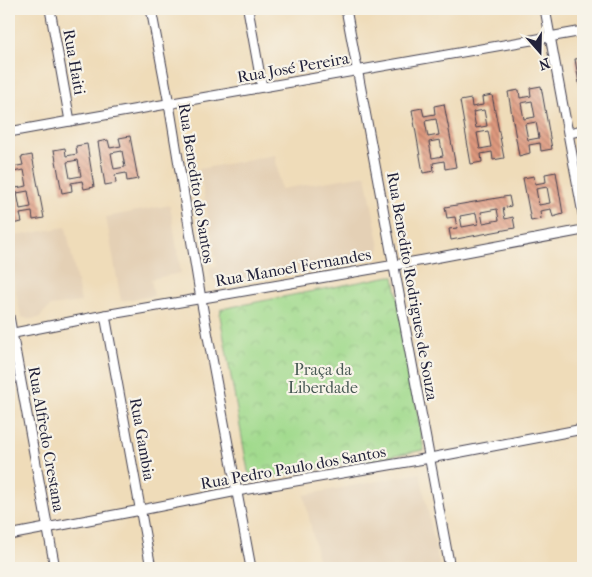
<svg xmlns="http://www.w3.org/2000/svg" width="592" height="577" font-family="'IM FELL French Canon',serif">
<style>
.built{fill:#e4d0b5}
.park{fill:url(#park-crowns);stroke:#627e64}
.building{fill:url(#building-back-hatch);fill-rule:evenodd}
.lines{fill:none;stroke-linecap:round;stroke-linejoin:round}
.street-casing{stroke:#413e4e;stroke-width:11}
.street{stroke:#fff;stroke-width:9}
.labels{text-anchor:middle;stroke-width:4.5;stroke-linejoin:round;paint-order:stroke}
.street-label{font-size:16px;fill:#22223b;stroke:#f7f3e8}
.park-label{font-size:16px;fill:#485954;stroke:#f7f3e8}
</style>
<defs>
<pattern id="park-crowns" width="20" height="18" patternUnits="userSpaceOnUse" patternTransform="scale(1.25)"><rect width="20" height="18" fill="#a1da8d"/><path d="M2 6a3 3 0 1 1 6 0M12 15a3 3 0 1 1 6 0" fill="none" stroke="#8abb7b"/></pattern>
<pattern id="building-back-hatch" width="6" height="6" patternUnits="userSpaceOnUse" patternTransform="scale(1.25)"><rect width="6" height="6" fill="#de997e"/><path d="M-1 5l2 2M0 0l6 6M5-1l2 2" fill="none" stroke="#b47c68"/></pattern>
</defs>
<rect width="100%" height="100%" fill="#f7f3e8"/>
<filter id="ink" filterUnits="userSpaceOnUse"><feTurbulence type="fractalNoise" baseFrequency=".02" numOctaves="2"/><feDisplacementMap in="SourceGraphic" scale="10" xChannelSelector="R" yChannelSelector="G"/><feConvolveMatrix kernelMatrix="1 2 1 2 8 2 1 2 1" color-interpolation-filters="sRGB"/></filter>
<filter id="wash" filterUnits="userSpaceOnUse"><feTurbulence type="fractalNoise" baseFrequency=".0096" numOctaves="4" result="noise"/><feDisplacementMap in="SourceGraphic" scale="20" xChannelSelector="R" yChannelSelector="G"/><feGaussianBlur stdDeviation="1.12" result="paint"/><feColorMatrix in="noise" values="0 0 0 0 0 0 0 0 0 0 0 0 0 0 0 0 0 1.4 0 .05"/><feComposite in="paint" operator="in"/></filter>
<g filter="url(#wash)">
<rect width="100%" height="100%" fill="#efdcb9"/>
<!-- built -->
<g class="built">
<polygon points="275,155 281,189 366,175 380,247 378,254 371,257 221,285 211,279 209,267 217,266 199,169"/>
<polygon points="170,205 181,273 151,279 154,296 121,301 106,217"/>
<polygon points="66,227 81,302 51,306 44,312 40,318 28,319 22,317 20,312 9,260 9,237"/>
<polygon points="420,473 440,568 320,568 304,495"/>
</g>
<!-- park -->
<polygon class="park" points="390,276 394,277 424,450 254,480 248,471 220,316 221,309"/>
<g id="blocks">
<!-- building -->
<g class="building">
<polygon points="583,58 583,101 582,101 575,59"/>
<path d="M541 86 552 149 541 151 540 143 529 145 530 153 519 156 508 92 519 90 520 98 531 96 530 88ZM532 101 535 117 524 119 521 103ZM536 122 539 138 528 140 525 124Z"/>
<path d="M492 95 504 158 493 160 492 152 481 154 482 162 471 164 460 101 471 99 472 107 483 105 482 97ZM484 110 487 126 476 128 473 112ZM488 131 491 147 480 149 477 133Z"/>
<path d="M444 104 456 167 445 169 444 161 433 163 434 171 423 173 412 110 422 108 424 116 435 114 434 106ZM436 119 439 135 428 137 425 121ZM440 140 443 156 432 158 429 142Z"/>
<path d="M130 136 138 179 127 181 126 173 115 175 116 183 105 185 98 142 108 140 110 148 121 146 119 138ZM122 151 125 167 114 169 111 153Z"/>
<path d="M87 144 94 187 84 189 82 181 71 183 72 191 62 193 54 150 65 148 66 156 77 154 76 146ZM78 160 81 176 70 178 67 162Z"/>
<path d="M32 155 44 218 33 220 32 212 20 214 22 222 11 224 9 212V156H10L12 167 23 165 21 157ZM24 170 27 186 16 188 13 172ZM28 191 31 207 20 209 17 193Z"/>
<path d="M556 172 563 214 553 217 551 209 540 211 541 219 531 221 523 178 534 176 535 184 546 182 545 174ZM547 187 550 203 539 205 536 189Z"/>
<path d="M509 196 511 206 503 208 505 219 513 217 515 228 451 240 449 229 457 228 455 217 447 218 445 207ZM497 209 499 220 483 223 481 212ZM476 213 478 224 462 227 460 216Z"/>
</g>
</g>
</g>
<g filter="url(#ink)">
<use href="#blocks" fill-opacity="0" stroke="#413e4e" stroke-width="1"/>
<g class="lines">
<defs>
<g id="street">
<polyline points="50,9 70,121"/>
<polyline points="151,9 169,104 201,299 251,568"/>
<polyline points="248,9 262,87"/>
<polyline points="346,9 450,568"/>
<polyline points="545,9 583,214"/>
<polyline points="9,132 70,121 583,31"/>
<polyline points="569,133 583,130"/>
<polyline points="105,315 151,568"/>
<polyline points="9,316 55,568"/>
<polyline points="9,334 105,315 424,260 583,230"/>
<polyline points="9,535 141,510 237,491 430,458 583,429"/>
</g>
</defs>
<!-- street casing -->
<use href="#street" class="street-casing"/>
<!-- street -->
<use href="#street" class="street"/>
</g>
</g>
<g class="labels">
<!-- street labels -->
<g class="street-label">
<text transform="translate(75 62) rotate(80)" y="6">Rua Haiti</text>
<text transform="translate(293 67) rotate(-10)" y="6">Rua José Pereira</text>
<text transform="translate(197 183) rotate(81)" y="6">Rua Benedito do Santos</text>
<text transform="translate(293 267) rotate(-10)" y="6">Rua Manoel Fernandes</text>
<text transform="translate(413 286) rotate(80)" y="6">Rua Benedito Rodrigues de Souza</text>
<text transform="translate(47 439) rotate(80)" y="6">Rua Alfredo Crestana</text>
<text transform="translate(143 439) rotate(80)" y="6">Rua Gambia</text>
<text transform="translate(293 467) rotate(-10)" y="6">Rua Pedro Paulo dos Santos</text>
</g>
<!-- park labels -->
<g class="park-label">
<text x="323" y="375">Praça da<tspan x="323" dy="18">Liberdade</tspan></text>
</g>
</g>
<!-- margin -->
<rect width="592" height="577" fill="none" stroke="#f7f3e8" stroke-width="30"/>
<!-- north arrow -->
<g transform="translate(540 52) rotate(160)" stroke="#f7f3e8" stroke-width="4" paint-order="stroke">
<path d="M0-4L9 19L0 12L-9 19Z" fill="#22223b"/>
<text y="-8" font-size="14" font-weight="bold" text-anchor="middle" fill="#22223b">N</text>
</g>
</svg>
